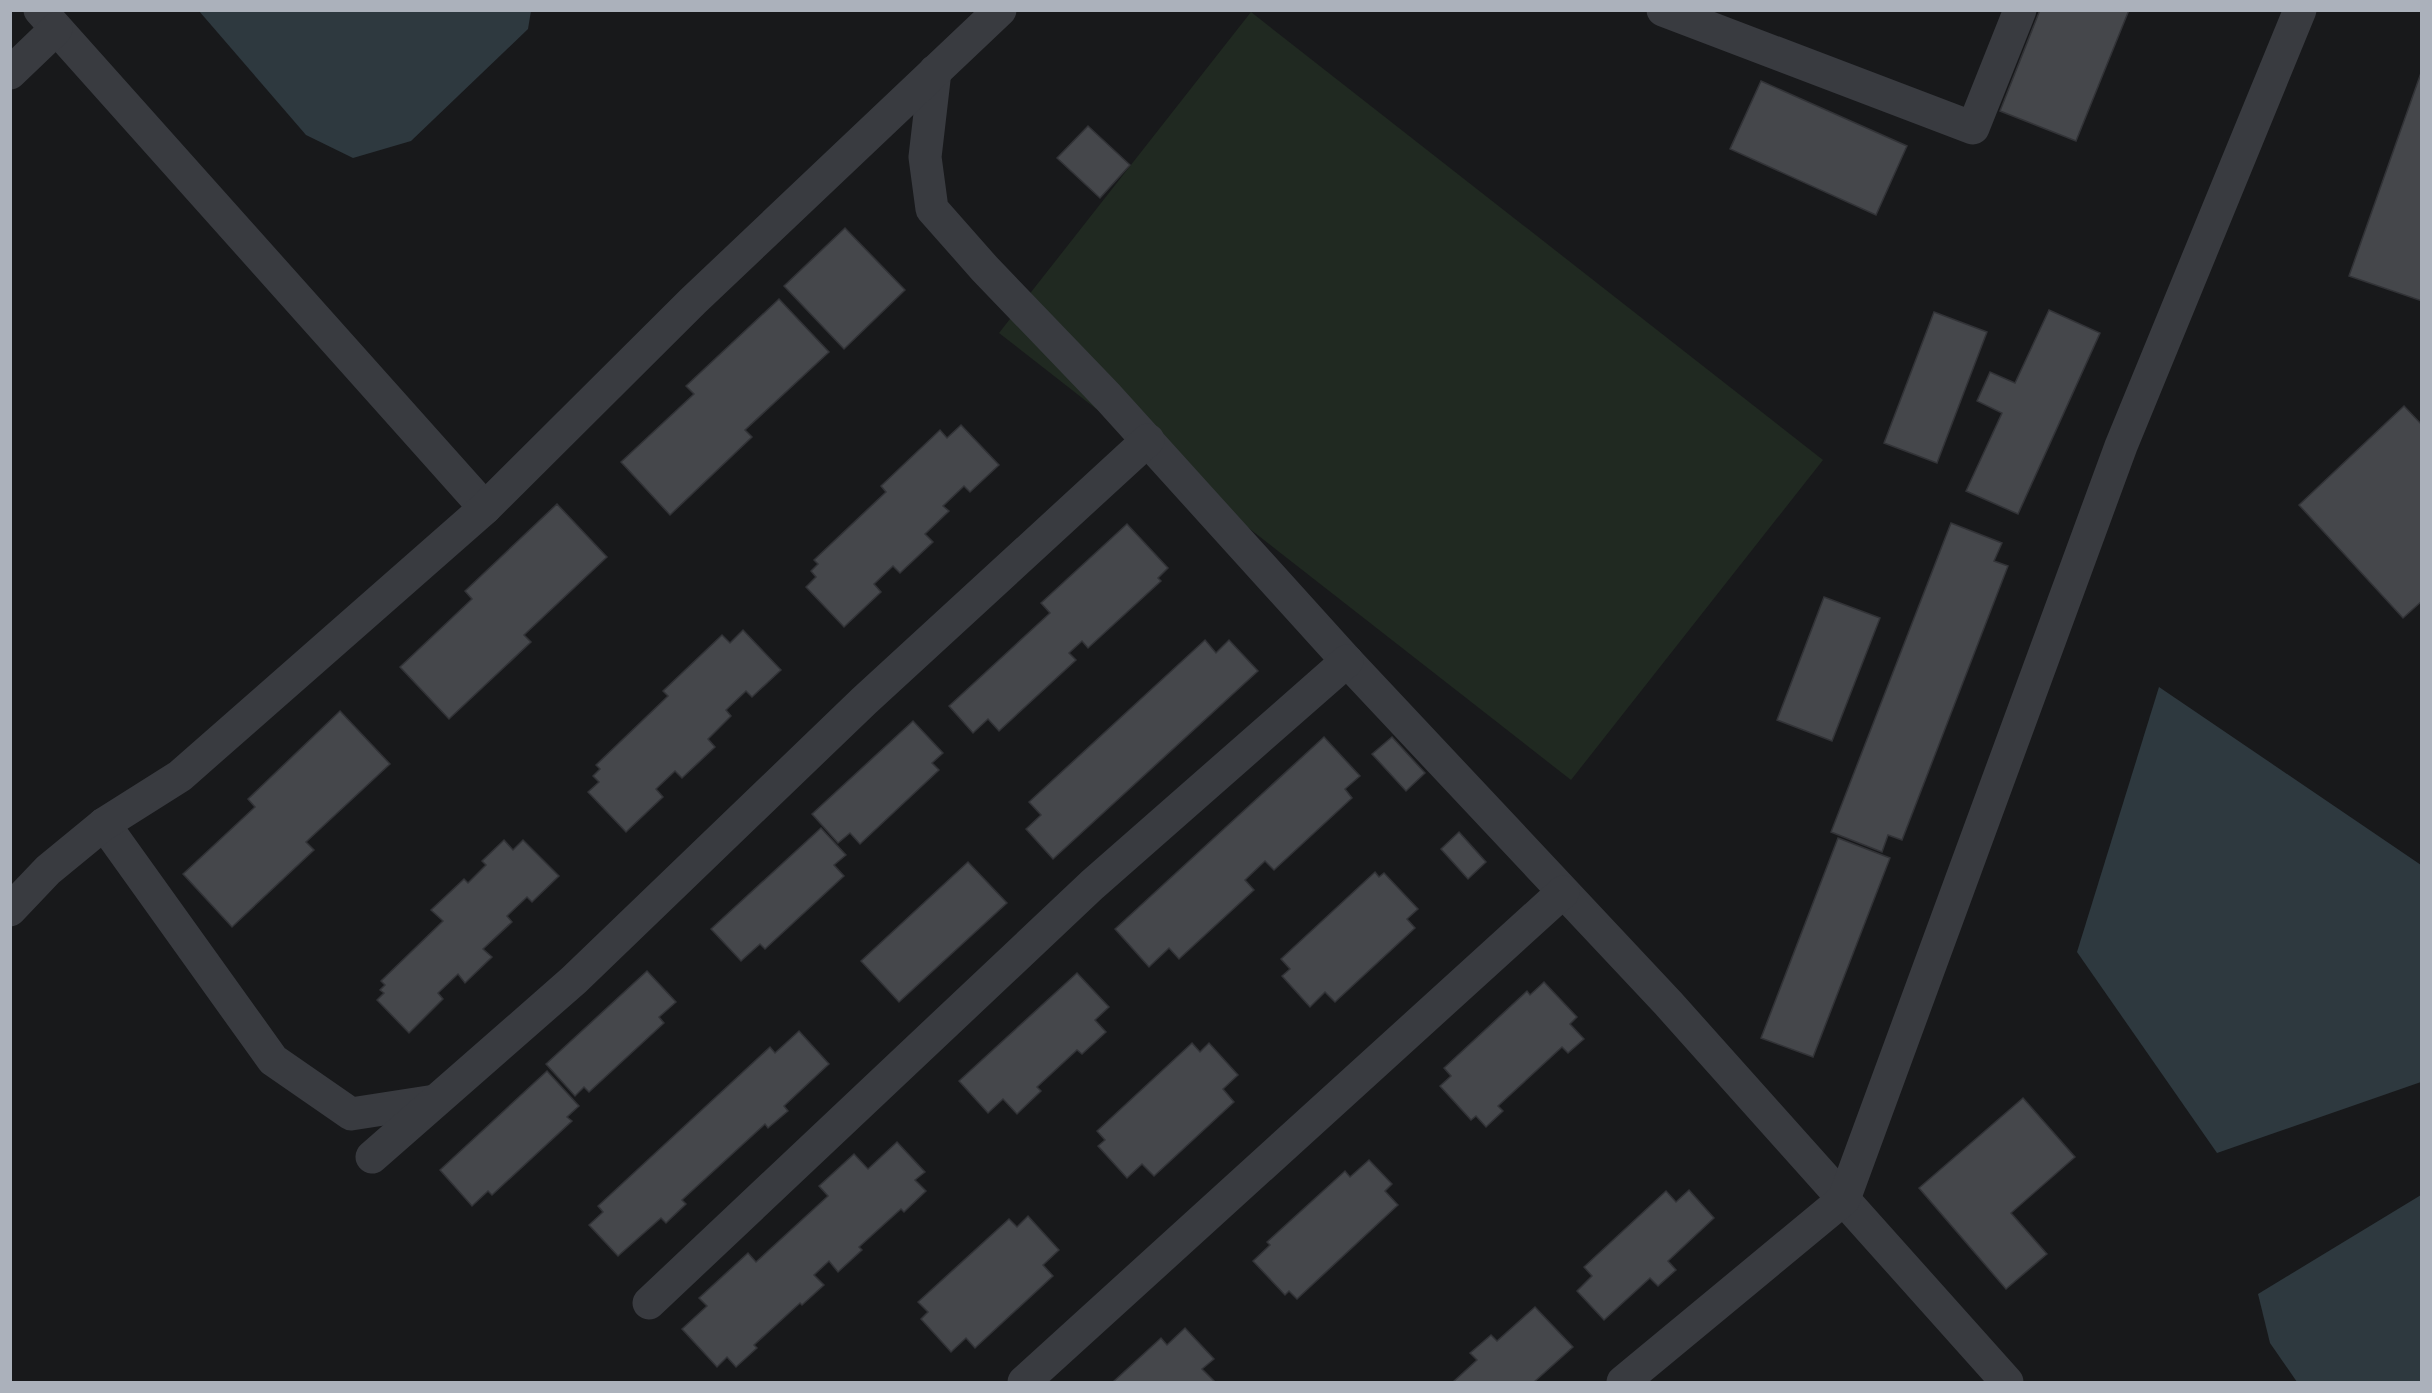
<svg xmlns="http://www.w3.org/2000/svg" width="2432" height="1393" font-family="Overpass,sans-serif">
<style>
.green{fill:#202921}
.water{fill:#2e393f}
.building{fill:#45474b;stroke:#323337;stroke-width:1.5}
.lines{fill:none;stroke-linecap:round;stroke-linejoin:round}
.minor{stroke:#393b40;stroke-width:33}
</style>
<rect width="100%" height="100%" fill="#18191b"/>
<!-- green -->
<polygon class="green" points="1251,12 1823,460 1571,780 999,333"/>
<!-- water -->
<g class="water">
<polygon points="199,11 531,11 528,29 411,141 353,158 306,135"/>
<polygon points="2159,687 2421,865 2421,1082 2217,1153 2077,952"/>
<polygon points="2421,1195 2421,1382 2297,1382 2270,1343 2258,1294"/>
</g>
<!-- building -->
<g class="building">
<polygon points="2040,10 2129,10 2076,141 2000,111"/>
<polygon points="2422,70 2422,301 2349,276"/>
<polygon points="1761,81 1907,146 1876,215 1730,149"/>
<polygon points="1088,126 1130,165 1100,198 1057,158"/>
<polygon points="845,228 905,290 844,349 784,286"/>
<polygon points="779,299 829,352 745,430 752,437 670,515 621,462 694,394 686,386"/>
<polygon points="2049,310 2100,333 2018,514 1966,491 2002,413 1977,401 1990,372 2015,383"/>
<polygon points="1934,312 1987,332 1937,463 1884,443"/>
<polygon points="2404,406 2422,425 2422,601 2403,618 2299,505"/>
<polygon points="961,425 999,465 970,492 964,486 943,506 949,511 925,534 933,542 900,573 893,566 874,584 881,592 844,627 806,587 816,577 811,571 818,564 814,560 886,492 881,486 940,430 947,438"/>
<polygon points="557,504 607,557 524,635 531,642 449,719 400,667 472,599 465,591"/>
<polygon points="1951,523 2002,543 1994,561 2008,566 1902,840 1888,835 1882,852 1831,832"/>
<polygon points="1127,524 1168,568 1158,578 1161,581 1088,648 1082,641 1069,653 1076,660 999,731 988,719 973,733 949,706 1050,613 1041,603"/>
<polygon points="1824,597 1880,618 1832,741 1777,720"/>
<polygon points="743,630 781,670 752,697 746,691 726,710 731,716 708,739 715,747 682,778 675,771 656,789 663,797 626,832 588,792 599,782 593,776 600,769 596,765 668,696 663,691 722,635 730,643"/>
<polygon points="1205,640 1216,653 1229,640 1258,671 1053,859 1026,829 1041,815 1029,802"/>
<polygon points="340,711 390,764 306,842 314,850 232,927 183,874 255,807 248,799"/>
<polygon points="913,721 943,753 932,763 939,770 860,844 850,833 838,843 812,814"/>
<polygon points="1324,737 1360,776 1345,789 1352,798 1274,870 1265,861 1245,880 1254,890 1179,959 1169,948 1149,967 1115,929"/>
<polygon points="1392,737 1425,773 1406,791 1372,754"/>
<polygon points="821,828 846,855 834,865 844,876 765,949 760,944 741,961 711,929"/>
<polygon points="1459,832 1486,862 1468,879 1441,849"/>
<polygon points="1838,838 1890,858 1813,1057 1761,1038"/>
<polygon points="504,840 513,850 523,840 559,876 532,902 527,897 507,916 512,922 483,949 492,957 465,983 458,974 438,993 443,999 409,1033 377,1000 384,993 380,990 385,985 381,981 443,921 431,910 464,879 468,883 486,865 482,861"/>
<polygon points="968,862 1007,903 899,1002 861,961"/>
<polygon points="1375,872 1379,877 1384,873 1418,909 1407,919 1415,928 1335,1002 1325,992 1310,1007 1282,976 1290,969 1281,959"/>
<polygon points="647,971 676,1002 659,1017 664,1023 589,1092 584,1087 575,1096 546,1064"/>
<polygon points="1077,973 1109,1007 1095,1020 1106,1032 1082,1054 1077,1050 1037,1087 1041,1091 1017,1114 1003,1099 988,1113 959,1081"/>
<polygon points="1544,982 1577,1017 1570,1024 1584,1039 1568,1053 1562,1047 1498,1106 1503,1111 1486,1127 1476,1116 1471,1120 1440,1086 1451,1076 1444,1068 1527,991 1530,995"/>
<polygon points="799,1031 829,1064 784,1106 788,1111 768,1128 765,1124 682,1200 686,1204 666,1223 661,1218 618,1256 589,1225 603,1212 598,1206 770,1047 775,1053"/>
<polygon points="1192,1043 1200,1052 1209,1043 1238,1075 1223,1089 1234,1102 1154,1176 1142,1164 1127,1178 1098,1146 1105,1140 1097,1131"/>
<polygon points="547,1071 579,1106 567,1117 572,1121 492,1195 488,1191 472,1206 440,1170"/>
<polygon points="2023,1098 2075,1157 2011,1213 2047,1254 2006,1289 1919,1188"/>
<polygon points="897,1142 925,1172 915,1180 926,1191 904,1212 901,1209 859,1247 862,1250 838,1272 829,1261 814,1275 824,1285 802,1305 800,1303 754,1345 757,1348 736,1367 727,1357 717,1367 682,1329 707,1306 699,1298 748,1253 756,1262 828,1196 819,1186 854,1154 868,1169"/>
<polygon points="1369,1160 1392,1184 1385,1191 1398,1205 1297,1299 1289,1291 1285,1295 1253,1261 1270,1245 1267,1242 1345,1171 1350,1177"/>
<polygon points="1689,1190 1714,1218 1668,1261 1676,1270 1658,1286 1650,1278 1604,1320 1577,1291 1592,1276 1584,1267 1666,1191 1676,1202"/>
<polygon points="1028,1216 1059,1250 1043,1265 1053,1276 975,1348 966,1338 951,1352 921,1319 928,1312 918,1302 1009,1219 1017,1227"/>
<polygon points="1535,1307 1573,1347 1534,1382 1453,1382 1477,1360 1470,1353 1491,1335 1497,1341"/>
<polygon points="1185,1328 1214,1359 1202,1369 1215,1382 1113,1382 1161,1338 1167,1345"/>
</g>
<g class="lines">
<!-- minor -->
<g class="minor">
<polyline points="40,10 485,508"/>
<polyline points="1663,10 1973,128 2020,10"/>
<polyline points="935,71 925,157 932,209 985,269 1108,397 1347,661 1668,1003 2007,1382"/>
<polyline points="10,73 56,29"/>
<polyline points="104,824 273,1060 351,1114 435,1101"/>
<polyline points="10,910 48,870 104,824 180,776 485,508 693,301 1000,10"/>
<polyline points="372,1157 574,980 864,701 1148,440"/>
<polyline points="649,1303 1092,885 1347,661"/>
<polyline points="1024,1382 1563,892"/>
<polyline points="1623,1382 1844,1199 2121,446 2300,10"/>
</g>
</g>
<!-- border -->
<rect width="2432" height="1393" fill="none" stroke="#abb1bb" stroke-width="24"/>
</svg>
